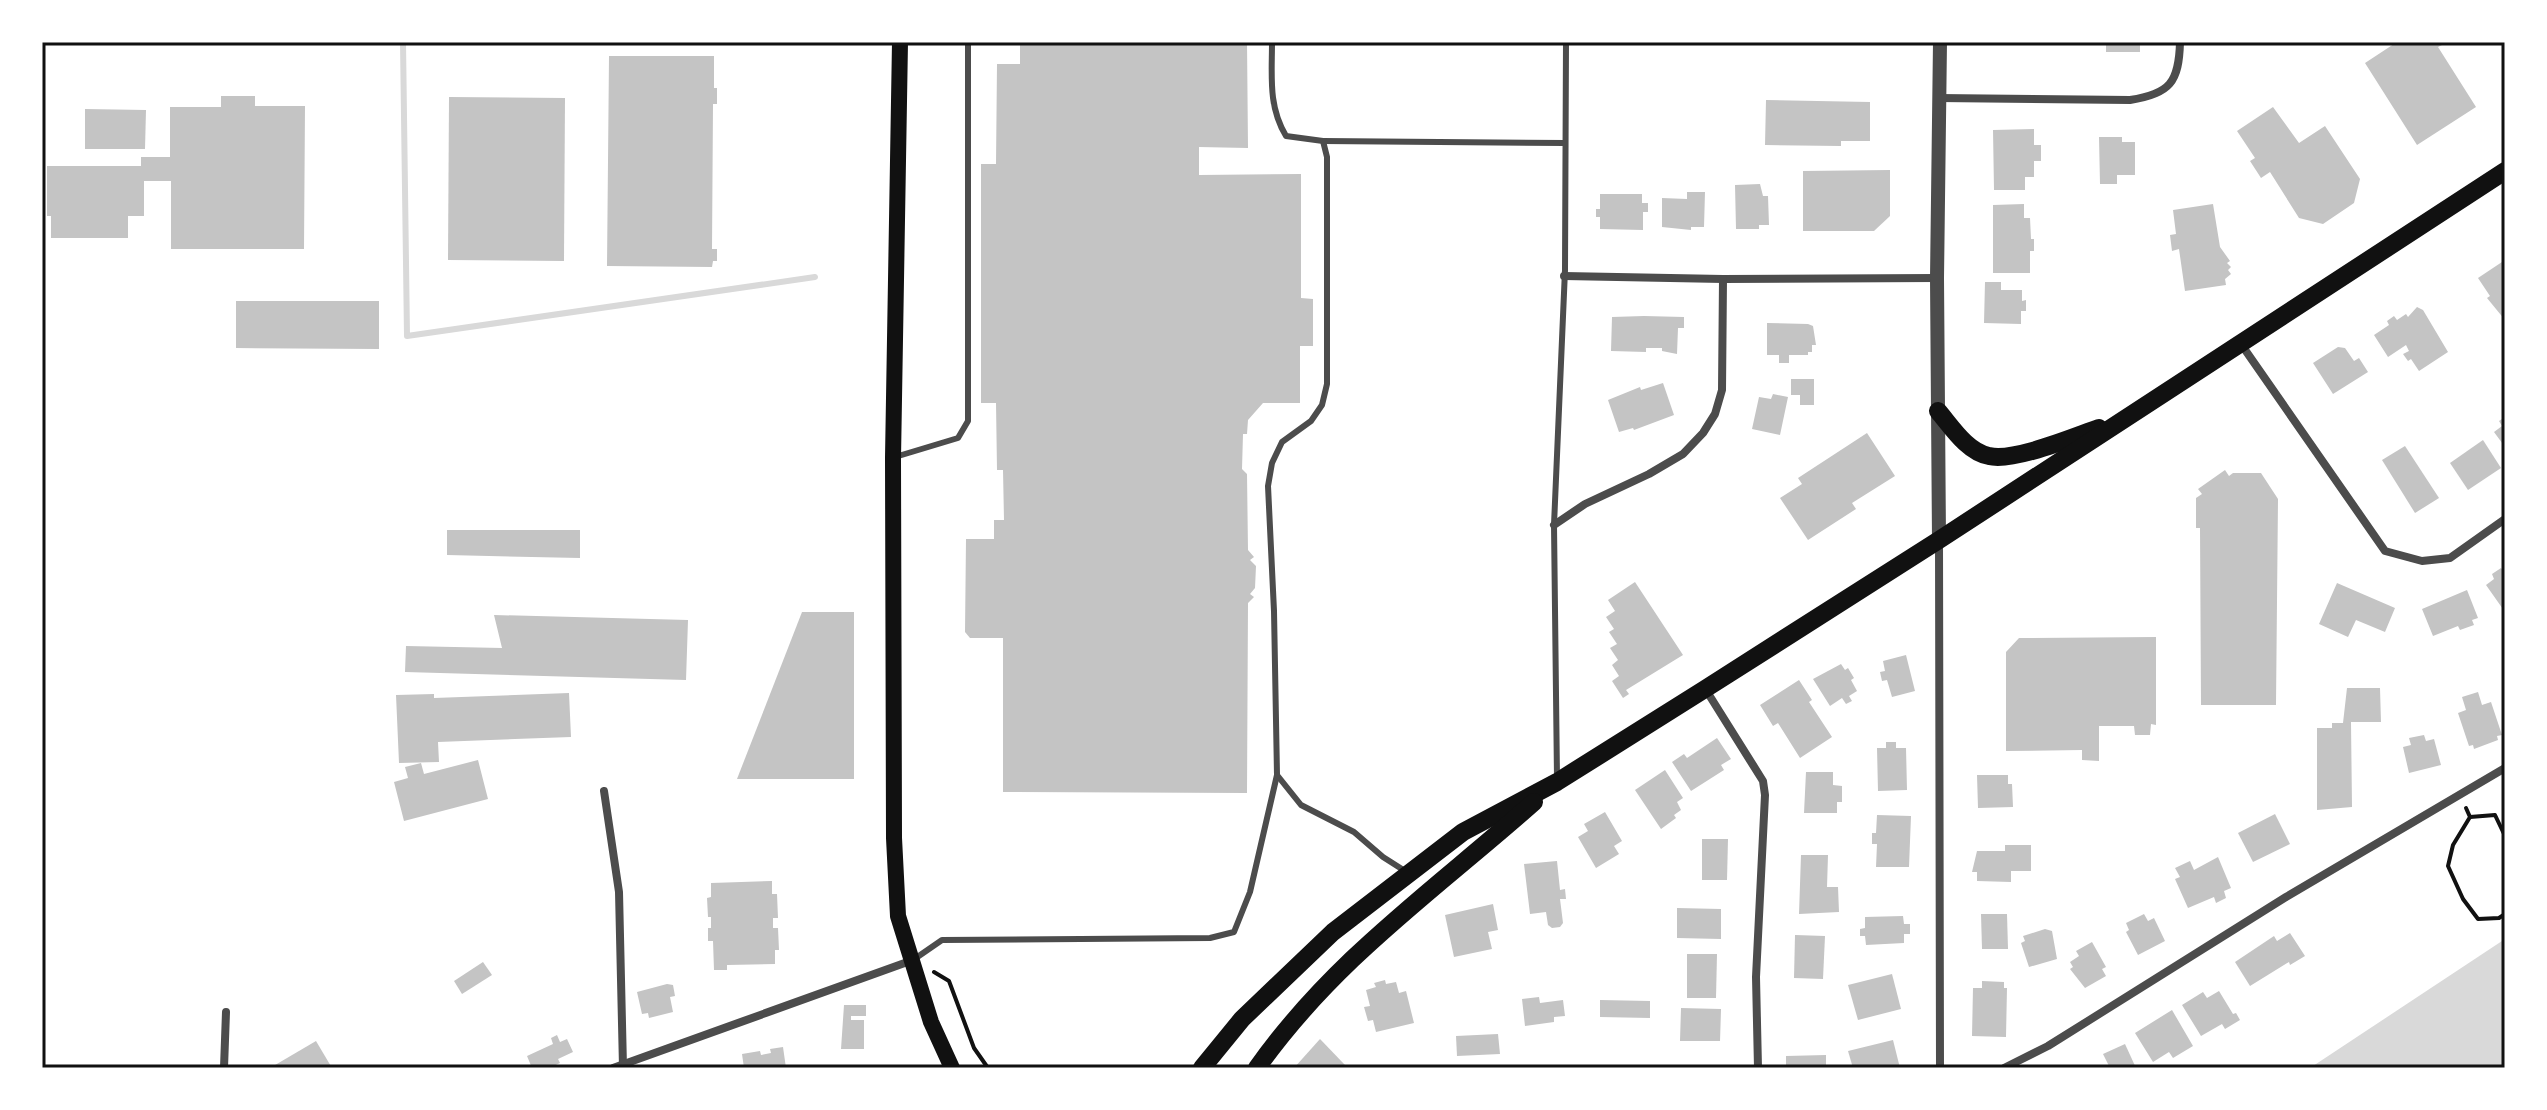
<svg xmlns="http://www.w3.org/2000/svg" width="2547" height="1110" font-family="'Libre Baskerville',serif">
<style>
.water{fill:#d9d9d9}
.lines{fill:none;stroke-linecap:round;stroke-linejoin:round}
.stream{stroke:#d9d9d9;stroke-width:6}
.building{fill:#c4c4c4}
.path{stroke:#111;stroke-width:4}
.service{stroke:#4c4c4c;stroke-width:6}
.minor{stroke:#4c4c4c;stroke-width:8}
.tertiary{stroke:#4c4c4c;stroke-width:14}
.secondary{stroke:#111;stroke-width:16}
.primary{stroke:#111;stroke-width:18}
.neatline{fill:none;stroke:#111;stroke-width:3}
</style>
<rect width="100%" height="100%" fill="#fff"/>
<!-- water -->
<polygon class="water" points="2505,939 2505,1068 2310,1068 2499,943"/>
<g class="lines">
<!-- stream -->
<polyline class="stream" points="403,42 407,336 815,277"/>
</g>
<!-- building -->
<g class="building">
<polygon points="1020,42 1247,42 1248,148 1199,147 1199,175 1301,174 1301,298 1313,299 1313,346 1300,346 1300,403 1263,403 1248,420 1247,434 1243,434 1242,469 1247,474 1248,550 1254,557 1250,560 1256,566 1255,588 1250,594 1254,597 1248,603 1247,793 1003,792 1003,638 970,638 965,632 966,539 994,539 994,520 1004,520 1003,470 997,470 996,403 981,403 981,164 996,164 997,64 1020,64"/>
<rect x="2106" y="42" width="34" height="10"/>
<polygon points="2397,42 2443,42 2444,44 2438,47 2476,107 2417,145 2365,63"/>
<polygon points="609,56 714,56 714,88 717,88 717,104 713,104 712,249 717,249 717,261 713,261 712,267 607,266"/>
<polygon points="221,96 255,96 255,106 305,106 304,249 171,249 171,181 144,181 144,216 128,216 128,238 51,238 51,216 47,216 47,166 141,166 141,157 170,157 170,107 221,107"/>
<polygon points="449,97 565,98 564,261 448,260"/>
<polygon points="1766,100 1870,102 1870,141 1841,141 1841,146 1765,145"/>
<polygon points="2273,107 2299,143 2325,126 2360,179 2354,203 2323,224 2299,218 2270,172 2261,178 2250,161 2255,158 2237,131"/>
<polygon points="85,109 146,110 145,149 85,149"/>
<polygon points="2034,129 2034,145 2041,145 2041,161 2034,161 2034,177 2025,177 2025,190 1994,190 1993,130"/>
<polygon points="2099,137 2122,137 2122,142 2135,142 2135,175 2117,175 2117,184 2100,184"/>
<polygon points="1890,170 1890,216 1874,231 1803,231 1803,171"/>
<polygon points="1760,184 1763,196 1768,196 1769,225 1759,225 1759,229 1736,229 1735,185"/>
<polygon points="1687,192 1705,192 1704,227 1691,227 1691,230 1662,227 1662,198 1687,199"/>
<polygon points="1600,194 1642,194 1642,203 1648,203 1648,212 1643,212 1643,230 1600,229 1600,217 1596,217 1596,209 1600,209"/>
<polygon points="2024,204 2024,218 2030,218 2031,239 2034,239 2034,251 2030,251 2030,273 1993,273 1993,205"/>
<polygon points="2213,204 2220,247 2230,261 2227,263 2231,267 2228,270 2231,274 2225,279 2226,285 2185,291 2179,249 2172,251 2170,235 2176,234 2173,210"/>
<polygon points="2505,260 2505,320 2487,298 2490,296 2478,278"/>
<polygon points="1985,282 2001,282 2001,290 2022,290 2022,301 2026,300 2026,311 2021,311 2021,324 1984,323"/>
<polygon points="236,301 379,301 379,349 236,348"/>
<polygon points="2417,307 2423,310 2448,352 2419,371 2411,359 2408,361 2403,354 2409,351 2406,345 2388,357 2374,335 2389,325 2387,321 2394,316 2397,320 2406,314 2408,317"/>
<polygon points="1644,316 1684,317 1684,328 1678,328 1677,354 1662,351 1662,348 1646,348 1646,352 1611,351 1612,317"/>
<polygon points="1767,323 1808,324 1813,326 1816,345 1812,345 1812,352 1808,352 1808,355 1789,355 1789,363 1779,363 1779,355 1767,355"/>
<polygon points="2338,347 2345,348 2354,361 2359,358 2368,372 2333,394 2313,363"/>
<polygon points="1791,379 1814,379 1814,405 1800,405 1800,395 1791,395"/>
<polygon points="1663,383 1674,415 1634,430 1633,428 1619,432 1608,400 1640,387 1641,390"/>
<polygon points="1773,394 1788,397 1780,435 1752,429 1759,397 1771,399"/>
<polygon points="2505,417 2505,447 2494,432 2502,426 2499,421"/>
<polygon points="1867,433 1895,476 1852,503 1856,509 1808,540 1780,498 1802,484 1798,478"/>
<polygon points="2483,440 2501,468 2468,490 2450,463"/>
<polygon points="2405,446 2439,498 2415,513 2382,460"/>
<polygon points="2225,470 2229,476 2233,473 2261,473 2278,499 2276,705 2201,705 2200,528 2196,528 2196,498 2202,494 2198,489"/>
<polygon points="447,530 580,530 580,558 447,555"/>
<polygon points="2501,568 2505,573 2505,612 2486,585 2494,579 2492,574"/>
<polygon points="1635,582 1683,655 1626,690 1629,694 1623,698 1612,681 1619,676 1612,665 1618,660 1610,648 1617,644 1609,632 1614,629 1606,617 1615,611 1608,600"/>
<polygon points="2337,583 2395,608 2385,632 2356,620 2348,637 2319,624"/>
<polygon points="2467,590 2478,618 2472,620 2474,625 2460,630 2458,626 2433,636 2422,609"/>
<polygon points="802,612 854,612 854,779 737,779"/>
<polygon points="494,615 688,620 686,680 405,672 406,646 502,648"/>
<polygon points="2156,637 2156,725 2151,724 2150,735 2135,735 2134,726 2099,726 2099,761 2082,760 2082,750 2006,751 2006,652 2019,638"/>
<polygon points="1906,655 1915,691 1892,697 1887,680 1882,681 1880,672 1885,671 1883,661"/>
<polygon points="1841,664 1845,670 1848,668 1854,678 1851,680 1857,691 1849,696 1852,701 1846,704 1842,698 1830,706 1813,679"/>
<polygon points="1799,680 1812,700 1809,702 1832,737 1800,758 1778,723 1773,726 1760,705"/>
<polygon points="2347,688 2380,688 2381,722 2351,722 2352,807 2317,810 2317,728 2332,728 2332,723 2343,723"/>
<polygon points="2478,692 2482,705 2491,702 2502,735 2497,736 2498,740 2474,749 2473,745 2469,746 2458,713 2466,710 2462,697"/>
<polygon points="569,693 571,737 438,742 439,762 399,763 396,695 434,694 434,698"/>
<polygon points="2424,735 2426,741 2434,739 2441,765 2409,773 2403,747 2411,745 2409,738"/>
<polygon points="1717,738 1731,759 1721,765 1724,770 1691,791 1672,762 1684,754 1687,758"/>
<polygon points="1886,742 1896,742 1896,748 1906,748 1907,790 1878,791 1877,748 1886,748"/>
<polygon points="478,760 488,799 404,821 394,782 408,778 405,767 421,763 424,774"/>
<polygon points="1665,770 1683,798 1677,802 1681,810 1674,815 1676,818 1661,829 1635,790"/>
<polygon points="1806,772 1833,772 1833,785 1842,786 1842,802 1837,802 1837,813 1804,813"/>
<polygon points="1977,775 2008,775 2008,784 2012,784 2013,807 1978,808"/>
<polygon points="1605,812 1622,841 1614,846 1619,854 1596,868 1578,837 1588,831 1584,824"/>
<polygon points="2275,814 2290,844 2253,862 2238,833"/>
<polygon points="1877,815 1911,816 1909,867 1876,867 1877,844 1872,844 1872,833 1876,833"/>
<polygon points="1702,839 1728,839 1727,880 1702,880"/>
<polygon points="2005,845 2031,845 2031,871 2011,871 2011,882 1977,881 1977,872 1972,872 1977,851 2005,851"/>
<polygon points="1801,855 1828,855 1827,887 1838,887 1839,912 1799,914"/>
<polygon points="2218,857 2231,888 2224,891 2226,898 2216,903 2214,897 2188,908 2175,879 2180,877 2175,868 2190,861 2194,870"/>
<polygon points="1557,861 1560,890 1565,889 1566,899 1560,899 1563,923 1560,927 1552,928 1548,925 1546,912 1530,914 1524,864"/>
<polygon points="772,881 772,894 777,894 778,918 773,918 773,928 778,928 779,950 775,950 775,964 727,965 727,970 714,970 713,941 708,941 708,928 711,928 711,917 708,917 707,898 711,897 711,883"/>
<polygon points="1493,904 1498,930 1488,932 1492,949 1454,957 1445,915"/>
<polygon points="1677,908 1721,909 1721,939 1677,938"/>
<polygon points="1981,914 2007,914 2008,949 1982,949"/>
<polygon points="2144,914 2148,921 2154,918 2165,941 2138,955 2126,932 2129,930 2126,923"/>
<polygon points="1903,916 1904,924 1910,924 1910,934 1904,934 1904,943 1866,945 1865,936 1860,936 1860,929 1865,928 1865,917"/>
<polygon points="2045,929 2052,931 2057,959 2029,967 2021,943 2025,941 2023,936"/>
<polygon points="2290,933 2305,956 2290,965 2289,962 2250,986 2235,962 2274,936 2277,941"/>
<polygon points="1795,935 1825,936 1823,979 1794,978"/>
<polygon points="2092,942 2106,967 2102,969 2106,976 2085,988 2070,969 2073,967 2070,962 2079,956 2076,951"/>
<polygon points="1687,954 1717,954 1716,998 1687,998"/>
<polygon points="483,962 492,975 462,994 454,981"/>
<polygon points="1892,974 1901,1009 1858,1020 1848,985"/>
<polygon points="1385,980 1386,984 1396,982 1399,993 1406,991 1414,1023 1376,1032 1373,1020 1368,1021 1364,1007 1370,1006 1366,990 1376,987 1374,983"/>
<polygon points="1982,981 2004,982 2004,988 2007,988 2006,1037 1972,1036 1973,988 1982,988"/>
<polygon points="667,984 673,985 675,996 670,997 673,1012 649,1018 648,1013 642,1014 637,992"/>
<polygon points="2219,991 2233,1014 2236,1013 2240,1020 2225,1029 2222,1024 2201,1036 2182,1005 2203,992 2207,998"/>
<polygon points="1539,997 1540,1003 1563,1000 1565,1016 1554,1017 1554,1022 1525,1026 1522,999"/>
<polygon points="1600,1000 1650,1001 1650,1018 1600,1017"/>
<polygon points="844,1005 866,1005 866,1016 851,1016 851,1020 864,1020 864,1049 841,1049"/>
<polygon points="1681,1008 1721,1009 1720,1041 1680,1041"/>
<polygon points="2172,1010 2193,1046 2173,1058 2169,1052 2153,1062 2135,1033"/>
<polygon points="1498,1034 1500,1054 1457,1056 1456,1036"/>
<polygon points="557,1035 560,1042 567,1039 573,1052 558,1059 560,1063 549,1068 545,1065 532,1068 527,1056 553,1044 551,1038"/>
<polygon points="1320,1039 1345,1065 1342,1068 1294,1068"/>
<polygon points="1893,1040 1900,1068 1853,1068 1848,1051"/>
<polygon points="316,1041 332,1068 270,1068"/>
<polygon points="2125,1044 2136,1068 2110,1068 2103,1054"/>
<polygon points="783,1047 786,1068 744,1068 742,1054 760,1051 761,1055 771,1053 770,1049"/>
<polygon points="1826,1055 1826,1068 1786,1068 1786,1056"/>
</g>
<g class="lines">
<!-- path -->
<g class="path">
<polyline points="2466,808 2470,817 2453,845 2448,866 2463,899 2478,919 2499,918 2505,914"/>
<polyline points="2470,817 2495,815 2505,836"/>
<polyline points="934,972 949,981 974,1048 988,1068"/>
</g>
<!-- service -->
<g class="service">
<path d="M1272 42C1272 76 1268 106 1286 136L1323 141 1327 157V384L1322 405 1311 421 1282 442 1272 463 1268 486 1274 611 1277 775 1301 805 1354 832 1383 857 1405 871"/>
<polyline points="1323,141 1565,143"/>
<polyline points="895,457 958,438 968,421 968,42"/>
<polyline points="1557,778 1554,525 1565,270 1566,42"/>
<polyline points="913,960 942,940 1210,938 1234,932 1250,892 1277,775"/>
</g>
<!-- minor -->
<g class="minor">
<path d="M1938 98 2130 100C2170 94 2179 82 2180 42"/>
<polyline points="1564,276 1723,279 1937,278"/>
<polyline points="2241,344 2385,551 2422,561 2450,558 2505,519"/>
<polyline points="1554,525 1585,504 1649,474 1683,454 1703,433 1715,414 1722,390 1723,279"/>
<polyline points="1939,541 1940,1068"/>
<polyline points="1706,690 1763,781 1765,795 1756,977 1758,1068"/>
<polyline points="604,791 619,892 623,1067"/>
<polyline points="224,1068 226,1012"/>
<polyline points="613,1068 913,960"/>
<polyline points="2004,1068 2048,1046 2286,897 2505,768"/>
</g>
<!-- tertiary -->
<polyline class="tertiary" points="1939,540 1937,278 1940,42"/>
<!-- secondary -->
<polyline class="secondary" points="900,42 893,458 894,838 898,916 931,1022 952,1068"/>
<!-- primary -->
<g class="primary">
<path d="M1938 411C1951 426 1967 452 1989 456 2014 462 2073 437 2099 428"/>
<polyline points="1202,1068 1242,1019 1333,932 1463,832 1557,782 1705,689 1939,540 2505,171"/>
<path d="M1257 1068C1334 959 1436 889 1534 802"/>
</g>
</g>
<!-- border -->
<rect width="2547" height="1110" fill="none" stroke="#ffffff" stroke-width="88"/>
<rect x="44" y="44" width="2459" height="1022" class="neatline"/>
</svg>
